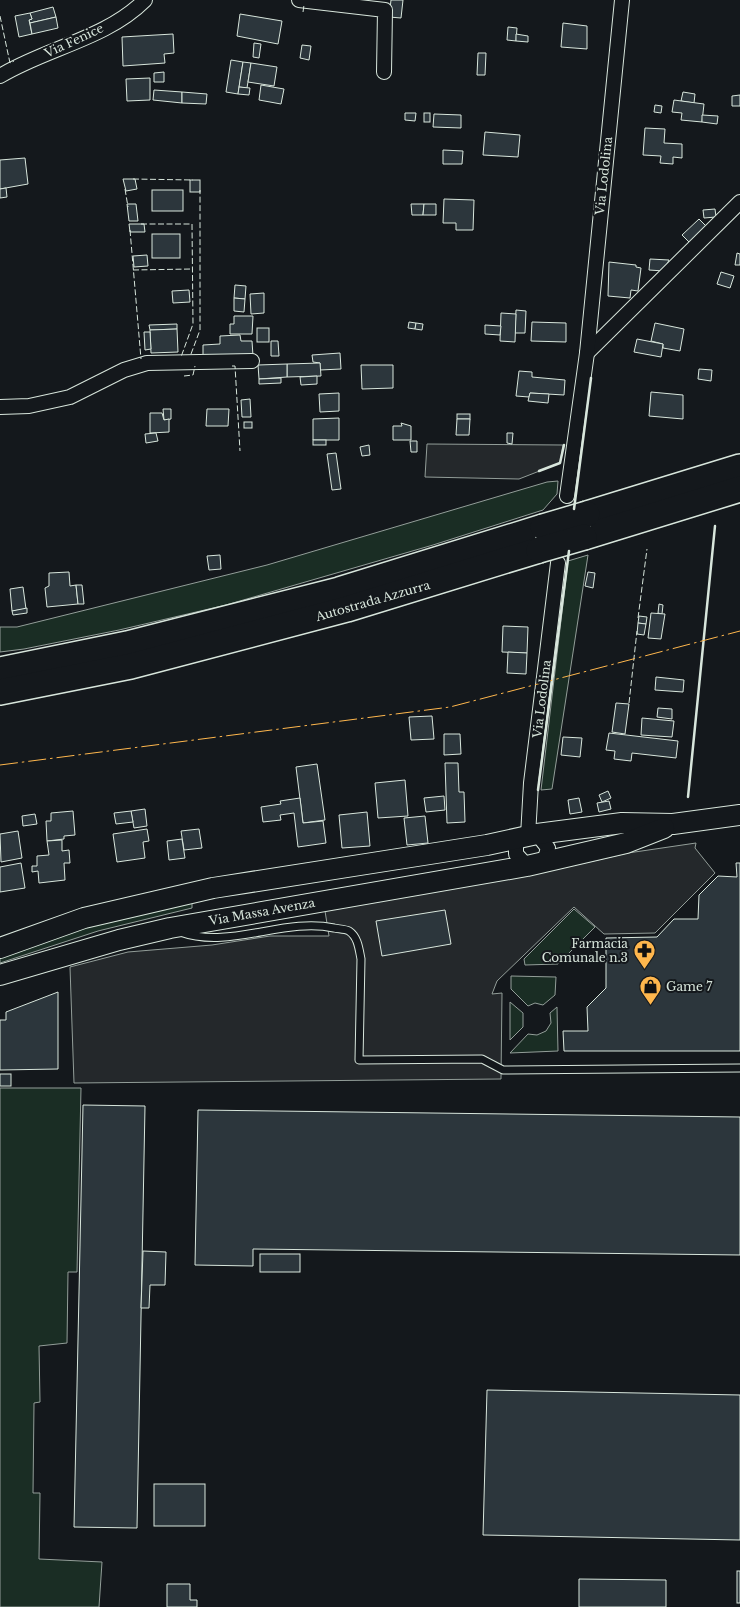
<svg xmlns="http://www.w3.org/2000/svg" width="740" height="1607" font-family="'Libre Baskerville',serif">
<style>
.green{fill:#1a2d24;stroke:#939e99}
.parking{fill:#24282b;stroke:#939e99}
.building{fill:#2c363c;stroke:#d8e6dc}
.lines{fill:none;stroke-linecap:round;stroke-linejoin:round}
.lane-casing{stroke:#d8e6dc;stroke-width:9}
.street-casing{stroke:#d8e6dc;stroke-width:16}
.secondary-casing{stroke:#d8e6dc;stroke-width:22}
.highway-casing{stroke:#d8e6dc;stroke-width:28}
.lane{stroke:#14181c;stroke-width:7}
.street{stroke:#14181c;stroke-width:14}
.secondary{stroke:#14181c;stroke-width:20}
.highway{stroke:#14181c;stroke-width:25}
.highway-bridge-casing{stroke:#d8e6dc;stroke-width:28;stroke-linecap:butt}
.highway-bridge{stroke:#14181c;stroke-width:25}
.fence{stroke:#d8e6dc;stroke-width:1;stroke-dasharray:6 2.5;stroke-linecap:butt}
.wall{stroke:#d8e6dc;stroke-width:2.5}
.power{stroke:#ffb74d;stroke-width:1;stroke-dasharray:18 4 2.5 4;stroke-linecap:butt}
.labels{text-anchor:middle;stroke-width:4;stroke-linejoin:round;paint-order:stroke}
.street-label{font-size:12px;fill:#d8e6dc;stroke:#14181c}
.poi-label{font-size:12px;fill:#d8e6dc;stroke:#14181c;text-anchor:end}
</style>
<rect width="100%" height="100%" fill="#14181c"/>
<!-- green -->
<g class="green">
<polygon points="558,481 557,494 543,510 433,545 226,605 119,630 24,649 0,652 0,627 17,627 267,565 547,482"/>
<polygon points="588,555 552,789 541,790 568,561"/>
<polygon points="192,900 192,908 98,931 0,963 0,952 25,942"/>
<polygon points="574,909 595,927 558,964 525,965 524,959"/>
<polygon points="511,976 556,977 555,995 543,1005 535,1003 528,1006 511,989"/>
<polygon points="510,1002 523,1013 523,1027 510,1040"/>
<polygon points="557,1007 558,1051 510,1053 528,1034 537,1035 546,1031 551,1023 550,1013"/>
<polygon points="0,1088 81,1088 77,1272 68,1272 67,1343 39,1346 40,1402 34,1403 33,1493 40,1493 39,1559 102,1562 99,1607 0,1607"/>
</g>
<!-- parking -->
<g class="parking">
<polygon points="427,444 563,445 560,463 519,479 425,477"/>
<polygon points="696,843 695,848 715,873 655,933 604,934 574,907 497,981 492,994 502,993 501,1079 74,1083 70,967 128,952 212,945 270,936 329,936 325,911 549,871 628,853"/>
</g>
<!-- building -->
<g class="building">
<polygon points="391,0 403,0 401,18 389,17"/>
<polygon points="53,7 56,17 30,23 29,20 32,19 30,13"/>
<polygon points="30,13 32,19 29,20 32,34 19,37 15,16"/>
<polygon points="240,14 282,21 278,44 237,36"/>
<polygon points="56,17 58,28 32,34 30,23"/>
<polygon points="563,23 587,26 587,49 561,47"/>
<polygon points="508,27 517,28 516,41 507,40"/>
<polygon points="173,34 174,53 164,54 165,63 123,66 122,37"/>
<polygon points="516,34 528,36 528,42 516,41"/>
<polygon points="254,43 261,44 259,58 253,57"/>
<polygon points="302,45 311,46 309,60 300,58"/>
<polygon points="478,53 486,53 485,75 477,75"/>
<polygon points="231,60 243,62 238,94 226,92"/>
<polygon points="243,62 251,63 247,88 239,87"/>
<polygon points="251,63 277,67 274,86 248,82"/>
<polygon points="164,72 164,82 154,82 154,73"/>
<polygon points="150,78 150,100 127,101 126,79"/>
<polygon points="261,85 284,89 281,104 259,100"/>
<polygon points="239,87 250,88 249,95 238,94"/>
<polygon points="154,90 182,92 182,103 153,100"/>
<polygon points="182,92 207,94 206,104 182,103"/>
<polygon points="683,92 695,94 694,103 681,101"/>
<polygon points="740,95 740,106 732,106 732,96"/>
<polygon points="674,100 704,104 702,122 681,120 682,113 672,112"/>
<polygon points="655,105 662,106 661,113 654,112"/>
<polygon points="405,113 416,113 415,121 405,120"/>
<rect x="424" y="113" width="6" height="9"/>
<polygon points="434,114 461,115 461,128 433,127"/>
<polygon points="702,115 718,116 717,124 702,122"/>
<polygon points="645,128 665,129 664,143 682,144 682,158 673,157 673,164 660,163 661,156 643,155"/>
<polygon points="485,132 520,135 518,157 483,155"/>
<polygon points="443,150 463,151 462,164 443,164"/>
<polygon points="25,158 28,184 0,189 0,160"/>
<polygon points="123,179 135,179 137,189 126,191"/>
<rect x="190" y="180" width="10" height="12"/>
<polygon points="6,188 7,197 0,198 0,189"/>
<rect x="152" y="190" width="31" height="21"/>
<polygon points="444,199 474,200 473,230 456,230 456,223 443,223"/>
<polygon points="127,204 136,204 138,221 129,221"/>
<polygon points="411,204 424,204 423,215 412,215"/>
<polygon points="424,204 436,204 436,215 423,215"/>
<polygon points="715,209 716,217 704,218 703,210"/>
<polygon points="699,219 706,226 689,242 682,235"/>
<polygon points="129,224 144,224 145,232 130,232"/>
<rect x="152" y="234" width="28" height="24"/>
<polygon points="737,253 740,254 740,265 735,265"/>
<polygon points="147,255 148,266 134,267 133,256"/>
<polygon points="650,259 669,260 664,271 649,270"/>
<polygon points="609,262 636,265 636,267 641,268 638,291 631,290 630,298 608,296"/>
<polygon points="721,272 734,276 730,288 717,284"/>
<polygon points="235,285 246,286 245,299 234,298"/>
<polygon points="189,290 190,302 173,303 172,291"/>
<polygon points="264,293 264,313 251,314 250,294"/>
<polygon points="234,298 245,299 244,312 234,311"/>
<polygon points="516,310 526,311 525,333 515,333"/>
<polygon points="501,313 516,314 515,342 500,341"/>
<polygon points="234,316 253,316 252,334 230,334 230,324 234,324"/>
<polygon points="409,322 416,323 415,329 408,328"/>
<polygon points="532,322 566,323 566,342 531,341"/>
<polygon points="416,323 423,324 422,330 415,329"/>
<polygon points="655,323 684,329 680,351 663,348 663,344 651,341"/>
<polygon points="177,324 177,329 150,330 149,325"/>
<polygon points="485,325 501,326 500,335 485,334"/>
<rect x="257" y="328" width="12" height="14"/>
<polygon points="177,329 178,352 151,353 150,330"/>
<polygon points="144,332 150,332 151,349 145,350"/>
<polygon points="240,335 241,341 252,341 253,356 203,358 203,345 220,344 220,336"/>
<polygon points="637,339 663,344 661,357 634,352"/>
<polygon points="271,341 278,341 279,356 271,356"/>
<polygon points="340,353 341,369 320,370 320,363 313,362 312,355"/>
<polygon points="320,363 321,376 287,377 287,364"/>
<polygon points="287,364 287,377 259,379 258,365"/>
<polygon points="361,365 393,365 393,388 362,389"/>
<polygon points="699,369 712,370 711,381 698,379"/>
<polygon points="519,371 532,372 532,377 565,380 564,395 530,393 529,397 516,396"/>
<polygon points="317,376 317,384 301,385 300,377"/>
<polygon points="281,378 281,383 259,384 259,379"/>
<polygon points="651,392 683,395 683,419 649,416"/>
<polygon points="339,393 339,411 320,412 319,394"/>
<polygon points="530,393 549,394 548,403 528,401"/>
<polygon points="250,399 251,417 242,417 241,400"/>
<polygon points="163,409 171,409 171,419 164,420"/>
<polygon points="207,409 229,409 228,426 206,426"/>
<polygon points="150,413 162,413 164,420 169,419 169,432 150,433"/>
<rect x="457" y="414" width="13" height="5"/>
<polygon points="339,418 339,440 313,440 313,419"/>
<polygon points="457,419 470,419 469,435 456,435"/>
<rect x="244" y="422" width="8" height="6"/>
<polygon points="401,423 411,426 411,440 393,440 393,426 402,426"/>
<polygon points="156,433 158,441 146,443 145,434"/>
<polygon points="507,433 513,433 512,444 507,443"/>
<rect x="313" y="440" width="13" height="5"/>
<polygon points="410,441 417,441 417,452 411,452"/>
<polygon points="369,445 370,455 362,456 360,447"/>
<polygon points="336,453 341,489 332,490 327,454"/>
<polygon points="220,555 221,569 209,570 207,556"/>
<polygon points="69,572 70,586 76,585 78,604 47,607 45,588 49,586 49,573"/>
<polygon points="588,572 595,573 593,588 585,586"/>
<polygon points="76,585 82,585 84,604 78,604"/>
<polygon points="23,587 26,609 12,611 10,589"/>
<polygon points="659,604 663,605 662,614 658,613"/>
<polygon points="27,608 27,613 13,615 12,611"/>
<polygon points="651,613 665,614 661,639 648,638"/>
<polygon points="639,616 647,617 646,624 638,623"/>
<polygon points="638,623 646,624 644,635 637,634"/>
<polygon points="503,626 528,627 527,653 502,652"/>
<polygon points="508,652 527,653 526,674 507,673"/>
<polygon points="656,677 684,680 683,692 655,690"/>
<polygon points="616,703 629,704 625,734 612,732"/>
<polygon points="658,708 672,709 672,719 657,717"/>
<polygon points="432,716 434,739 411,740 409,717"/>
<polygon points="642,718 674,721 672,737 641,735"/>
<polygon points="609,733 678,741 676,758 632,753 631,761 614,759 615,751 606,750"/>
<polygon points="444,734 460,734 461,754 444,755"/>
<polygon points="563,737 582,738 580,757 561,755"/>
<polygon points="445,763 458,763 459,792 464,792 465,822 447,823"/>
<polygon points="317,764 325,820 303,823 296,767"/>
<polygon points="405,780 408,816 378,818 375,783"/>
<polygon points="608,791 611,798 602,802 599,795"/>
<polygon points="444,796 445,810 426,812 424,798"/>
<polygon points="300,798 303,823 323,821 326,843 298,847 294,813 280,815 281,820 263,822 261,807 281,804 280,801"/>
<polygon points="579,798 582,812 570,814 568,800"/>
<polygon points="609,801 611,809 599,812 597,803"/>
<polygon points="145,809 147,826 134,828 131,811"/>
<polygon points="73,811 75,835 64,836 64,839 47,841 46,821 51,821 51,813"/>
<polygon points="131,811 133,822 116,824 114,813"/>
<polygon points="367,812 370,846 342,848 339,815"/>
<polygon points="35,814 37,824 23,826 22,816"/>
<polygon points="425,816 428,843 407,845 404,818"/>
<polygon points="147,829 149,841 143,842 145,858 117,862 113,834"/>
<polygon points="199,829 202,848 184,850 181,831"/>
<polygon points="18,831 22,858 1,862 0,834"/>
<polygon points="182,839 185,858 169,860 167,841"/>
<polygon points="62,840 62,851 69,850 70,863 64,863 65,880 39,883 38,871 32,872 32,866 37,866 37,856 49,855 47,841"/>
<polygon points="21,863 25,888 0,892 0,867"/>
<polygon points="736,863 740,863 740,1051 564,1051 563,1031 588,1031 587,1007 606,988 606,938 657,937 674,919 698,919 699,895 718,876 737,877"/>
<polygon points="445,910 451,944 382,956 376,921"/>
<polygon points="58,992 58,1069 0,1070 0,1020 6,1020 6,1012"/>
<rect x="0" y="1074" width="11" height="12"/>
<polygon points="83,1105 145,1106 137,1528 74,1527"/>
<polygon points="198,1110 740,1117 740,1255 253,1249 253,1266 195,1265"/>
<polygon points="143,1251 166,1252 165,1285 150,1285 149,1308 141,1308"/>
<rect x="260" y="1254" width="40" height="18"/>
<polygon points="487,1390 740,1395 740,1540 483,1535"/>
<rect x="154" y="1484" width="51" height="42"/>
<rect x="737" y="1571" width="3" height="32"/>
<polygon points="579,1579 666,1580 666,1607 579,1607"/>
<polygon points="167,1584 190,1584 190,1600 197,1600 197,1607 167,1607"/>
</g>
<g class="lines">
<defs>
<path id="lane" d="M180 932C230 950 284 917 334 928 338 929 345 929 349 931 358 937 359 949 361 959L359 1060 482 1059 503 1070 740 1068"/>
<g id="street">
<polyline points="299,0 385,10 384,72"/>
<path d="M0 76C46 48 106 39 145 0"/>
<polyline points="587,353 740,202"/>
<polyline points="0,407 29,406 70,397 124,370 147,363 252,361"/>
<polyline points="567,496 587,353 622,0"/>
<polyline points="537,834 548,848 544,862"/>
<polyline points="528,836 531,783 558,563"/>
<polyline points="516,839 516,854 527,866"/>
</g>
<g id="secondary">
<polyline points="0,948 84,918 213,888 487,845 537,834 622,823 673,824 740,815"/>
<polyline points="0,975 119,940 170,928 527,866 626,843 664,828"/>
</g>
<g id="highway">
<polyline points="587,514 740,467"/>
<polyline points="584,537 740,489"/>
<polyline points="0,670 127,644 339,590 543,527"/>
<polyline points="0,692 131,666 347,609 539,550"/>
</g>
</defs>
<!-- lane casing -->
<use href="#lane" class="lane-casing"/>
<!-- street casing -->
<use href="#street" class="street-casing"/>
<!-- secondary casing -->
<use href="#secondary" class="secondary-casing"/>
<!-- highway casing -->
<use href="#highway" class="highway-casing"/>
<!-- lane -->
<use href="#lane" class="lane"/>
<!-- street -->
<use href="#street" class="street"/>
<!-- secondary -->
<use href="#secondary" class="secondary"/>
<!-- highway -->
<use href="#highway" class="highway"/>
<defs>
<g id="highway-bridge">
<polyline points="543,527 587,514"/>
<polyline points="539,550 584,537"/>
</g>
</defs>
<!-- highway-bridge casing -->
<use href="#highway-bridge" class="highway-bridge-casing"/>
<!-- highway-bridge -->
<use href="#highway-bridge" class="highway-bridge"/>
<!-- fence -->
<g class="fence">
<polyline points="303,12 304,5"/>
<polyline points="0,16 10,63 14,61"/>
<polyline points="133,179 193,180"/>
<polyline points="125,189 128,207"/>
<polyline points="141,224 192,224 193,324 181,357"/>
<polyline points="130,230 141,359"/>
<polyline points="133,270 192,269"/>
<polyline points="191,354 200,330 200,190"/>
<polyline points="232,366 235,366 240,451"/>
<polyline points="184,376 193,375 195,366"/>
<polyline points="638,618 647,549"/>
<polyline points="629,703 637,631"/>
</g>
<!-- wall -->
<g class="wall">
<polyline points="539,471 560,463 564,445"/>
<polyline points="574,509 591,378"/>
<polyline points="538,790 569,551"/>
<polyline points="688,797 715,526"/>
</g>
<!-- power -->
<polyline class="power" points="0,765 450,707 740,631"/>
</g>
<!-- icons -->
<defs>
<symbol id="pharmacy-pin" viewBox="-11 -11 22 30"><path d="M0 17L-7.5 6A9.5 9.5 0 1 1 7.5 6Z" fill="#ffb74d" stroke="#14181c"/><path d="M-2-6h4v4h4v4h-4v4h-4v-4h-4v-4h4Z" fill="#111"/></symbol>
<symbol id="shop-pin" viewBox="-11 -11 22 30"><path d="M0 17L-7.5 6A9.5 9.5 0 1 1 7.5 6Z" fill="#ffb74d" stroke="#14181c"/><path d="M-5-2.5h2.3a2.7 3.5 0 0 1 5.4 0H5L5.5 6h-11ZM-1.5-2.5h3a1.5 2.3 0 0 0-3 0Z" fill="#111"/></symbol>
</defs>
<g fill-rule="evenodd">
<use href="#pharmacy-pin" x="632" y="938" width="25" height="34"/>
<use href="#shop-pin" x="638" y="974" width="25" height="34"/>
</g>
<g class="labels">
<!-- street labels -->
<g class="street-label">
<text transform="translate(74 41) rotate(-25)" y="4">Via Fenice</text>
<text transform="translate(604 176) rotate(-84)" y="4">Via Lodolina</text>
<text transform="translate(373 601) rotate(-16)" y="4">Autostrada Azzurra</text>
<text transform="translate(542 699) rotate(-83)" y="4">Via Lodolina</text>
<text transform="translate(262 912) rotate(-10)" y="4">Via Massa Avenza</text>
</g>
<!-- poi labels -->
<g class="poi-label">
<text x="628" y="948">Farmacia<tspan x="628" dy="14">Comunale n.3</tspan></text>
<text x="666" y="991" text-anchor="start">Game 7</text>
</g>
</g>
</svg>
